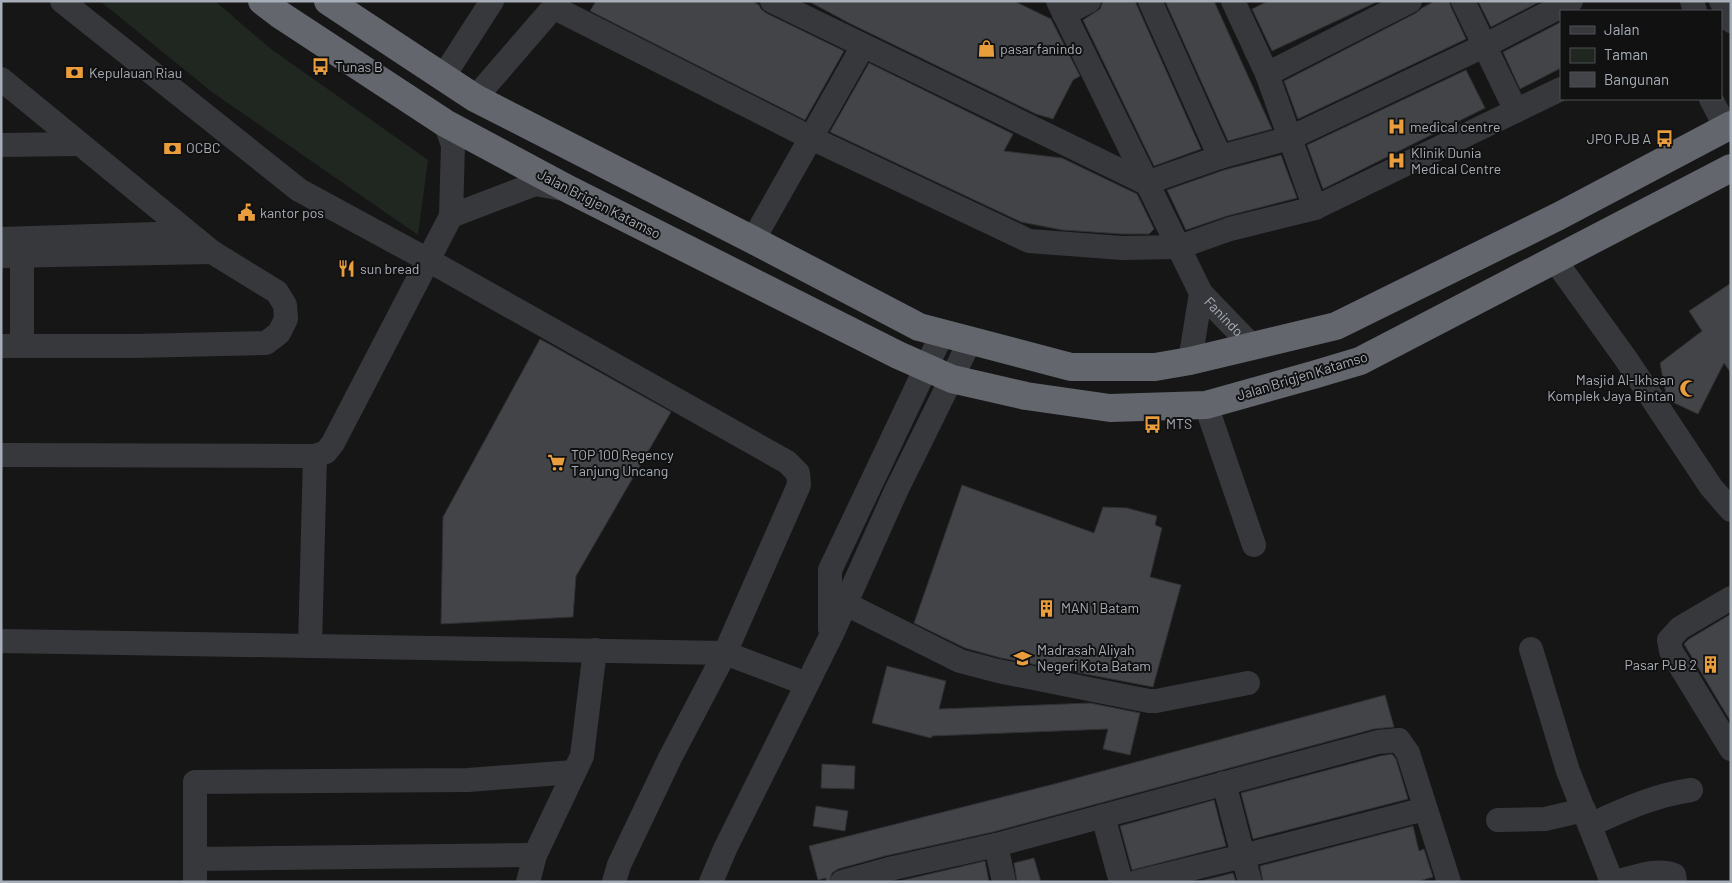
<svg xmlns="http://www.w3.org/2000/svg" width="1732" height="883" font-family="Barlow,sans-serif">
<style>
.green{fill:#202720}
.building{fill:#424447;stroke:#303033}
.lines{fill:none;stroke-linecap:round;stroke-linejoin:round}
.minor{stroke:#37383c;stroke-width:24}
.highway{stroke:#63676d;stroke-width:28}
.labels{text-anchor:middle;stroke-width:4;stroke-linejoin:round;paint-order:stroke}
.poi-label{font-size:14px;fill:#a8aeb7;stroke:#111112;text-anchor:start}
.street-label{font-size:14px;fill:#a8aeb7;stroke:#111112}
</style>
<rect width="100%" height="100%" fill="#161617"/>
<!-- green -->
<polygon class="green" points="100,1 215,1 271,49 428,160 418,235 212,92"/>
<!-- building -->
<g class="building">
<polygon points="596,1 752,1 759,5 761,9 766,13 844,51 805,120 590,11"/>
<polygon points="808,1 1014,1 1051,19 1080,76 1073,80 1053,119 1036,114 849,23"/>
<polygon points="1103,1 1135,1 1201,149 1154,166 1083,20 1100,9"/>
<polygon points="1165,1 1214,1 1272,129 1228,141"/>
<polygon points="1268,1 1379,1 1272,51 1252,9"/>
<polygon points="1435,1 1449,1 1451,7 1466,39 1298,119 1284,81 1416,13 1422,8"/>
<polygon points="1478,1 1541,1 1491,27"/>
<polygon points="1561,22 1561,68 1520,89 1503,52"/>
<polygon points="869,63 1013,134 1004,151 1062,158 1137,194 1154,229 1149,234 1122,234 1062,230 1021,222 830,132"/>
<polygon points="1466,70 1485,108 1323,189 1307,145"/>
<polygon points="1281,155 1297,198 1227,216 1186,230 1167,190 1224,170"/>
<polygon points="1731,283 1731,373 1724,363 1698,414 1670,401 1666,394 1660,363 1702,331 1689,311"/>
<polygon points="540,339 671,412 576,576 573,617 441,624 443,517"/>
<polygon points="962,485 1094,533 1103,507 1127,508 1157,516 1155,525 1162,528 1150,577 1181,585 1153,687 1001,658 965,648 914,623"/>
<polygon points="1731,614 1731,722 1684,644 1689,639"/>
<polygon points="887,666 946,681 939,709 1090,703 1140,713 1130,755 1103,749 1108,729 932,736 931,738 872,723"/>
<polygon points="1385,695 1394,727 1374,729 993,832 885,856 838,869 832,873 829,882 826,882 826,878 818,880 809,846 1058,783"/>
<polygon points="1392,754 1396,759 1408,799 1253,839 1241,793 1380,756"/>
<polygon points="822,764 855,766 854,789 821,788"/>
<polygon points="1214,800 1226,846 1132,870 1120,826"/>
<polygon points="816,806 848,811 845,831 813,826"/>
<polygon points="1413,826 1419,851 1424,849 1433,877 1416,882 1263,882 1260,866"/>
<polygon points="1034,858 1041,882 1017,882 1014,863"/>
<polygon points="985,861 989,882 895,882"/>
<polygon points="1233,873 1236,882 1196,882"/>
</g>
<g class="lines">
<!-- minor -->
<g class="minor">
<polyline points="62,1 299,190 428,260 787,462 798,473 799,485 725,653 670,758 619,865 614,882"/>
<polyline points="772,1 1146,183 1220,157 1290,138 1484,46 1571,1"/>
<path id="s1" d="M1058 1 1201 293 1252 346"/>
<polyline points="1150,1 1220,157"/>
<polyline points="1233,1 1267,74 1315,208"/>
<polyline points="1463,1 1516,111"/>
<polyline points="1692,1 1695,11"/>
<polyline points="1721,1 1731,21"/>
<polyline points="553,7 811,138 1029,241 1122,248 1179,247 1230,229 1315,208 1561,89"/>
<polyline points="1064,14 1089,1"/>
<polyline points="1267,74 1410,1"/>
<polyline points="443,77 492,1"/>
<polyline points="1,79 212,252 277,292 285,305 286,319 279,333 266,343 134,346 1,346"/>
<polyline points="475,98 559,1"/>
<polyline points="1711,99 1726,128"/>
<polyline points="445,123 453,145 451,216 535,184 563,189"/>
<polyline points="1,145 80,144"/>
<polyline points="1,239 187,233"/>
<polyline points="753,240 863,46"/>
<polyline points="1,256 212,252"/>
<polyline points="1554,259 1626,359 1711,487 1731,510"/>
<polyline points="22,346 22,241"/>
<polyline points="1190,361 1201,293"/>
<polyline points="1206,405 1254,545"/>
<polyline points="1,455 315,456 326,452 333,443 451,216"/>
<polyline points="315,456 310,646 725,653 807,684"/>
<polyline points="1731,598 1680,628 1669,640 1671,651 1731,749"/>
<polyline points="846,604 960,661 998,671 1149,701 1156,701 1248,683"/>
<polyline points="830,629 830,570 942,334"/>
<polyline points="1,641 310,646"/>
<polyline points="1531,649 1568,771 1612,882"/>
<polyline points="1224,783 1250,882"/>
<polyline points="1103,816 1121,882"/>
<polyline points="1498,820 1545,819 1584,810"/>
<path d="M1590 825C1623 810 1655 795 1691 790"/>
<polyline points="996,845 1004,882"/>
<polyline points="195,859 535,855"/>
<polyline points="195,882 195,782 468,780 574,772"/>
<polyline points="528,882 535,855 582,756 595,650"/>
<polyline points="711,882 725,849 831,636 896,491 970,341"/>
<polyline points="842,882 889,869 996,845 1378,742 1399,740 1408,753 1449,882"/>
<polyline points="1137,882 1243,856 1425,809"/>
<path d="M1616 882C1635 877 1655 868 1674 875L1675 882"/>
</g>
<!-- highway -->
<g class="highway">
<polyline points="262,1 279,14 445,123 570,190 898,355 952,379 1026,396 1110,408 1206,405 1313,375 1360,361 1731,168"/>
<polyline points="328,1 475,98 753,240 919,327 1071,367 1155,367 1190,361 1336,326 1559,216 1731,125"/>
</g>
</g>
<!-- icons -->
<defs>
<symbol id="shop-bare" viewBox="-9 -9 18 18"><path d="M-5-2.5h2.3a2.7 3.5 0 0 1 5.4 0H5L5.5 6h-11ZM-1.5-2.5h3a1.5 2.3 0 0 0-3 0Z" fill="#e99d3c" stroke="#111112" stroke-width="2.5" paint-order="stroke"/></symbol>
<symbol id="bus-bare" viewBox="-9 -9 18 18"><path d="M-5-6H5V4H4V6H2V4H-2V6H-4V4H-5ZM-3.5-4V0h7V-4ZM-3.5 1.2v1.5H-2V1.2ZM2 1.2v1.5H3.5V1.2Z" fill="#e99d3c" stroke="#111112" stroke-width="2.5" paint-order="stroke"/></symbol>
<symbol id="bank-bare" viewBox="-9 -9 18 18"><path d="M-6-4H6V4H-6ZM0-2.3a2.3 2.3 0 1 0 0 4.6a2.3 2.3 0 1 0 0-4.6Z" fill="#e99d3c" stroke="#111112" stroke-width="2.5" paint-order="stroke"/></symbol>
<symbol id="hospital-bare" viewBox="-9 -9 18 18"><path d="M-5-5h3v3.5h4V-5h3V5h-3V1.5h-4V5h-3Z" fill="#e99d3c" stroke="#111112" stroke-width="2.5" paint-order="stroke"/></symbol>
<symbol id="civic-bare" viewBox="-9 -9 18 18"><path d="M-.6-6.5H3V-4.5H.6V-3L4-1V1h2V6H-6V1h2V-1L-.6-3ZM-1.2 2.5V6h2.4V2.5Z" fill="#e99d3c" stroke="#111112" stroke-width="2.5" paint-order="stroke"/></symbol>
<symbol id="restaurant-bare" viewBox="-9 -9 18 18"><path d="M-5-6h1v4h1v-4h1v4h1v-4h1v5L-1.5 .5V6h-2V.5L-5-1ZM5-6V6H3V1.5H1.5Q1.5-4 5-6Z" fill="#e99d3c" stroke="#111112" stroke-width="2.5" paint-order="stroke"/></symbol>
<symbol id="mosque-bare" viewBox="-9 -9 18 18"><path d="M3.5-4.9A6 6 0 1 0 3.5 4.9A5 5 0 1 1 3.5-4.9Z" fill="#e99d3c" stroke="#111112" stroke-width="2.5" paint-order="stroke"/></symbol>
<symbol id="supermarket-bare" viewBox="-9 -9 18 18"><path d="M-6-5.5h2.5l.6 2H6L4.5 2H-2.5L-4.4-4H-6ZM-1.5 3.2a1.3 1.3 0 1 0 .1 0ZM3 3.2a1.3 1.3 0 1 0 .1 0Z" fill="#e99d3c" stroke="#111112" stroke-width="2.5" paint-order="stroke"/></symbol>
<symbol id="building-bare" viewBox="-9 -9 18 18"><path d="M-4-6H4V6H1V3H-1V6H-4ZM-2.5-4.3h1.7v1.8h-1.7ZM.8-4.3h1.7v1.8H.8ZM-2.5-1h1.7V.8h-1.7ZM.8-1h1.7V.8H.8Z" fill="#e99d3c" stroke="#111112" stroke-width="2.5" paint-order="stroke"/></symbol>
<symbol id="school-bare" viewBox="-9 -9 18 18"><path d="M0-5L7-2L0 1L-7-2ZM-4 1L0 2.5L4 1V4Q0 6-4 4Z" fill="#e99d3c" stroke="#111112" stroke-width="2.5" paint-order="stroke"/></symbol>
</defs>
<g fill-rule="evenodd">
<use href="#shop-bare" x="974" y="36" width="25" height="25"/>
<use href="#bus-bare" x="308" y="54" width="25" height="25"/>
<use href="#bank-bare" x="62" y="60" width="25" height="25"/>
<use href="#hospital-bare" x="1384" y="114" width="25" height="25"/>
<use href="#bus-bare" x="1652" y="126" width="25" height="25"/>
<use href="#bank-bare" x="160" y="136" width="25" height="25"/>
<use href="#hospital-bare" x="1384" y="148" width="25" height="25"/>
<use href="#civic-bare" x="234" y="200" width="25" height="25"/>
<use href="#restaurant-bare" x="334" y="256" width="25" height="25"/>
<use href="#mosque-bare" x="1676" y="376" width="25" height="25"/>
<use href="#bus-bare" x="1140" y="412" width="25" height="25"/>
<use href="#supermarket-bare" x="544" y="450" width="25" height="25"/>
<use href="#building-bare" x="1034" y="596" width="25" height="25"/>
<use href="#school-bare" x="1010" y="646" width="25" height="25"/>
<use href="#building-bare" x="1698" y="652" width="25" height="25"/>
</g>
<g class="labels">
<!-- poi labels -->
<g class="poi-label">
<text x="1000" y="54">pasar fanindo</text>
<text x="335" y="72">Tunas B</text>
<text x="89" y="78">Kepulauan Riau</text>
<text x="1410" y="132">medical centre</text>
<text x="1651" y="144" text-anchor="end">JPO PJB A</text>
<text x="186" y="153">OCBC</text>
<text x="1411" y="158">Klinik Dunia<tspan x="1411" dy="16">Medical Centre</tspan></text>
<text x="260" y="218">kantor pos</text>
<text x="360" y="274">sun bread</text>
<text x="1674" y="385" text-anchor="end">Masjid Al-Ikhsan<tspan x="1674" dy="16">Komplek Jaya Bintan</tspan></text>
<text x="1166" y="429">MTS</text>
<text x="571" y="460">TOP 100 Regency<tspan x="571" dy="16">Tanjung Uncang</tspan></text>
<text x="1061" y="613">MAN 1 Batam</text>
<text x="1037" y="655">Madrasah Aliyah<tspan x="1037" dy="16">Negeri Kota Batam</tspan></text>
<text x="1697" y="670" text-anchor="end">Pasar PJB 2</text>
</g>
<!-- street labels -->
<g class="street-label">
<text transform="translate(599 204) rotate(27)" y="5">Jalan Brigjen Katamso</text>
<text dy="5" stroke="none"><textPath href="#s1" startOffset="358">Fanindo</textPath></text>
<text transform="translate(1302 376) rotate(-17)" y="5">Jalan Brigjen Katamso</text>
</g>
</g>
<!-- border -->
<rect width="1732" height="883" fill="none" stroke="#a8aeb7" stroke-width="5"/>
<!-- legend -->
<rect x="1560" y="10" width="162" height="90" fill="#111112" stroke="#4d5054"/>
<rect x="1570" y="26" width="25" height="8" fill="#37383c" stroke="#4d5054"/>
<text x="1604" y="35" font-size="15" fill="#a8aeb7">Jalan</text>
<rect x="1570" y="48" width="25" height="15" fill="#202720" stroke="#4d5054"/>
<text x="1604" y="60" font-size="15" fill="#a8aeb7">Taman</text>
<rect x="1570" y="72" width="25" height="15" fill="#424447" stroke="#4d5054"/>
<text x="1604" y="85" font-size="15" fill="#a8aeb7">Bangunan</text>
</svg>
